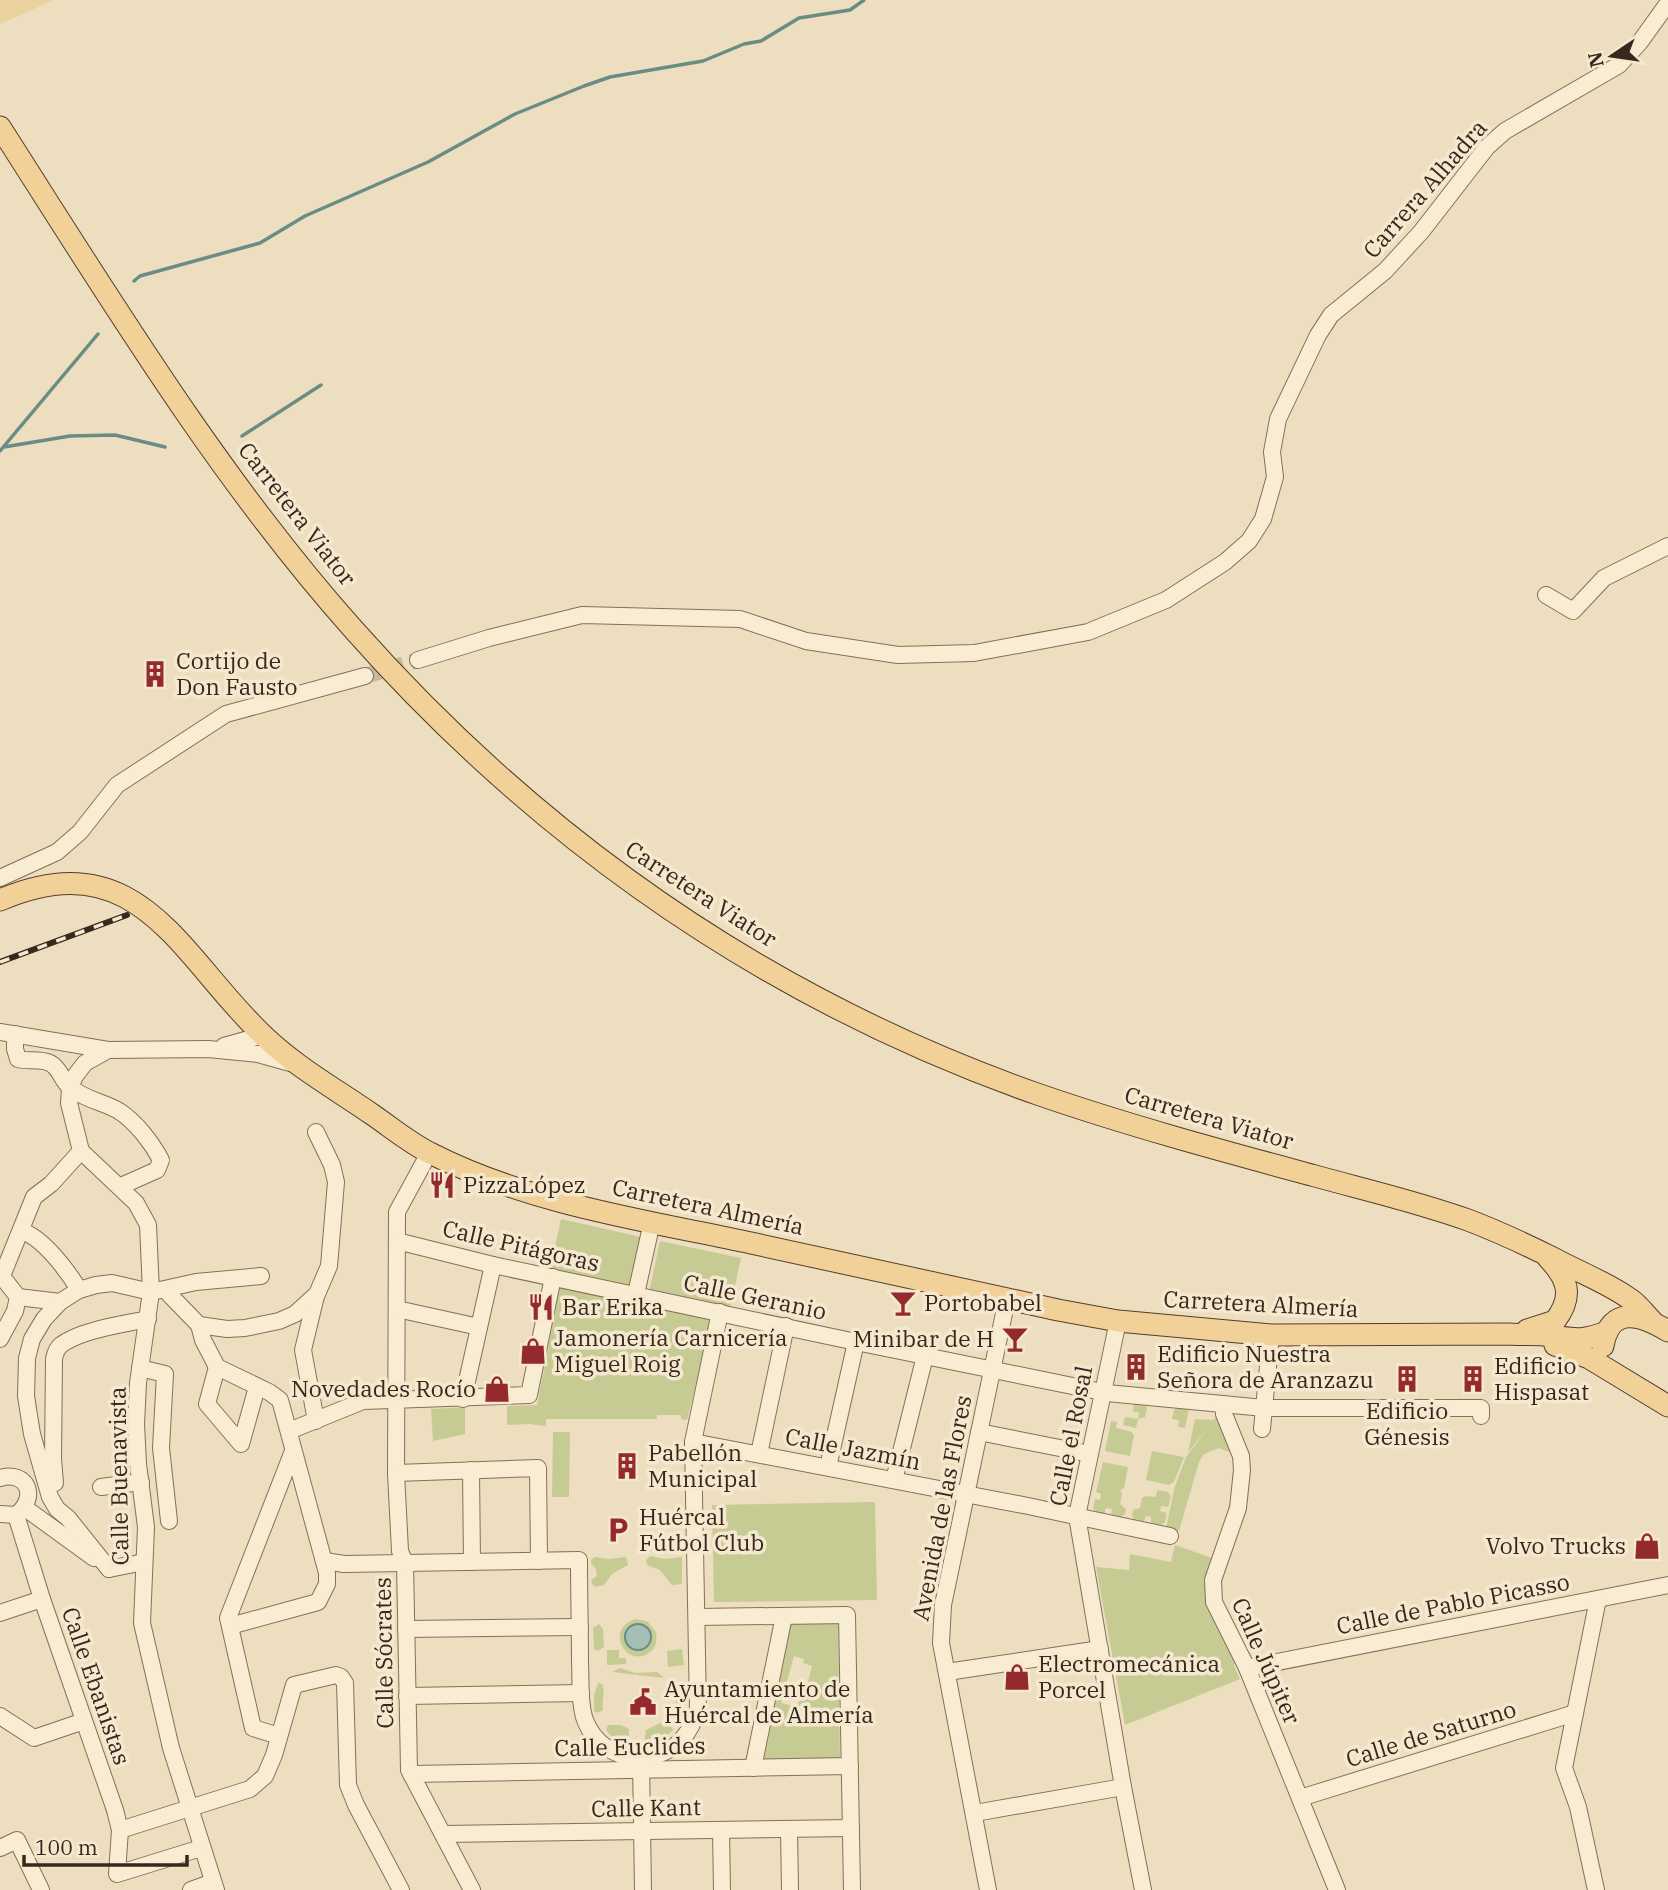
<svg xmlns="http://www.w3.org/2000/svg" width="1668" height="1890" font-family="'IBM Plex Serif',serif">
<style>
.green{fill:#c6cb94;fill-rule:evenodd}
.sand{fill:#e9d29d}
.water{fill:#a3bfb6;stroke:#6a8d83;stroke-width:2}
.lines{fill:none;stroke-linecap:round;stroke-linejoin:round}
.stream{stroke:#6a8d83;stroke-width:3.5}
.minor-tunnel{stroke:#c8ba9f;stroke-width:16;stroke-dasharray:16 8;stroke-linecap:butt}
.minor-casing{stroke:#866f58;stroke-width:18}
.major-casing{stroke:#533d2d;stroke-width:23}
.minor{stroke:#f8ecd3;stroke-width:16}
.major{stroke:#f1d197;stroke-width:21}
.rail-casing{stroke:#35281d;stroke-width:6}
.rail{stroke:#f5e8cf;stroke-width:3.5;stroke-dasharray:10;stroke-linecap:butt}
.labels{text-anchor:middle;stroke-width:7;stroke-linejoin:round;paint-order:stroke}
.street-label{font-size:23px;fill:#35281d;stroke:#f5e8cf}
.poi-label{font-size:23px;fill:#35281d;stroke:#f5e8cf;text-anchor:start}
</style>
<rect width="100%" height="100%" fill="#eddec0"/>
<!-- green -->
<g class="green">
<polygon points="561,1219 641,1237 631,1287 550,1271"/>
<polygon points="660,1241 741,1258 730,1309 649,1292"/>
<polygon points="557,1284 712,1319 687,1420 681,1419 681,1415 657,1415 657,1419 546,1419 546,1426 529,1424 507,1425 507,1406 537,1405 558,1297"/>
<polygon points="1134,1403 1145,1404 1147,1408 1145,1417 1138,1419 1136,1428 1123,1425 1125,1417 1138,1419 1139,1413 1133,1411"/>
<polygon points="465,1407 465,1434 433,1441 431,1409"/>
<polygon points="1178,1407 1189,1409 1185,1428 1178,1427 1179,1420 1172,1419 1174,1410"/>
<polygon points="1220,1414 1234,1454 1219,1448 1204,1454 1199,1462 1179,1531 1166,1528 1175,1486 1186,1457 1209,1427 1188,1452 1195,1419 1213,1420"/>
<polygon points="1111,1421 1117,1422 1116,1428 1132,1432 1134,1436 1130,1456 1105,1451"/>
<polygon points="553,1432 570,1432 569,1497 552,1497"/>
<polygon points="1152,1451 1184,1457 1174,1482 1169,1485 1146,1480"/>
<polygon points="1103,1462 1128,1467 1124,1488 1120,1490 1122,1494 1120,1504 1126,1509 1125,1514 1120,1517 1111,1515 1112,1509 1106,1508 1104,1514 1096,1512 1093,1508 1095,1499 1100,1500 1101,1494 1096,1492"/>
<polygon points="1157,1490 1168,1492 1171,1497 1168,1507 1161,1506 1160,1511 1167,1513 1165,1522 1161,1525 1151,1523 1151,1517 1146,1516 1144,1521 1134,1520 1132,1515 1133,1510 1140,1508 1142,1498 1146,1496 1156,1497"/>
<polygon points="875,1502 877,1600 714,1602 712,1505"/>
<polygon points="1175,1545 1215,1559 1212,1569 1236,1660 1234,1666 1240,1679 1125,1725 1096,1567 1129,1570 1130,1554 1171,1562"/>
<polygon points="650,1556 665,1559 682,1557 682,1584 672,1585 660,1570 647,1565 646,1560"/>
<polygon points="595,1557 609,1559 626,1557 628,1565 612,1574 604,1585 596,1587 592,1584 591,1580 597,1576 596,1569 591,1563 591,1560"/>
<path d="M635 1619 647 1621 656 1632C657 1640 657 1647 650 1652 628 1670 603 1630 635 1619ZM635 1624 646 1626 651 1634 632 1649C622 1641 624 1630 635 1624Z"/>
<polygon points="599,1624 603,1629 604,1647 598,1651 594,1649 593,1628"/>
<path d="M791 1624H838L840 1759 764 1760ZM794 1656 804 1659 803 1663 812 1666 803 1701H799L797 1707 781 1703Z"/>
<polygon points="682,1649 684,1665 668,1667 667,1651"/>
<polygon points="607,1650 619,1650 619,1658 626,1658 626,1664 607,1665"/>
<polygon points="620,1668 635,1673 657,1672 664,1678 612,1672"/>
<path d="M598 1683 602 1684C606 1691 601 1702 603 1710L597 1713 594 1711V1695Z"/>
<polygon points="678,1688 683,1690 684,1709 678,1723 673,1719"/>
<path d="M660 1723 670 1725 673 1730C654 1748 624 1754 606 1730L608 1725H621L629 1729V1740L644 1742 646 1730Z"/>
</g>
<!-- sand -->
<polygon class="sand" points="0,0 54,0 0,24"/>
<!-- water -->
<circle class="water" cx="638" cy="1637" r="13"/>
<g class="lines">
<!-- stream -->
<g class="stream">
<polyline points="134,281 140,276 260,243 305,216 428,162 515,114 584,86 610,77 703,61 744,44 761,41 799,18 850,10 864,0"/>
<polyline points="242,436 321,385"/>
<polyline points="4,447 70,436 115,435 165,447"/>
<polyline points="0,451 98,334"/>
</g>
<!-- minor-tunnel -->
<polyline class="minor-tunnel" points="365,676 418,660"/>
<defs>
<g id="minor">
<polyline points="1546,595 1573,611 1604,578 1668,546"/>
<polyline points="418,660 489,638 582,615 740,619 806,641 898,655 974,653 1088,632 1166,600 1225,562 1249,541 1263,519 1275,477 1272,452 1278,419 1318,335 1331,315 1385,271 1421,232 1487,147 1505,131 1619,65 1640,42 1668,3"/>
<polyline points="0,878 57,852 80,832 117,785 226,714 365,676"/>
<polyline points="0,1032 108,1050 208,1049 258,1054 294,1064"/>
<path d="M15 1034V1049L18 1059C28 1062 39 1058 50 1063 61 1069 61 1080 70 1087 83 1099 104 1102 119 1111 136 1122 152 1143 161 1160L157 1170 121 1186"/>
<polyline points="224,1046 263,1035"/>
<polyline points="108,1050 85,1063 75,1076 70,1088 69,1103 81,1151 136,1203 148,1225 151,1292 138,1383 136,1424 138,1464 146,1527 142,1623 171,1748 216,1890"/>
<polyline points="429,1153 397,1212 396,1473 400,1551 405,1563 409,1770 472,1890"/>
<path d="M22 1231C43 1238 68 1271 79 1290"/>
<polyline points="397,1241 493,1265 856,1342 1107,1393 1264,1408 1481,1408 1481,1416"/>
<polyline points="0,1274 18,1297 15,1311 0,1339"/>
<polyline points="2,1276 34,1197 51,1184 81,1151"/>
<polyline points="165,1290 199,1325 227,1329 245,1328 279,1321 295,1314 317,1294 329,1266 336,1182 332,1165 316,1132"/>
<polyline points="636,1294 652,1222"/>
<polyline points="18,1297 60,1302"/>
<polyline points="397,1309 479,1327"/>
<polyline points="1118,1321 1077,1516 1123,1787 1143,1890"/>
<polyline points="199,1325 203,1340 217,1367 269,1392 280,1400 327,1573 327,1584 318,1602 230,1626"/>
<polyline points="217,1367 207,1404 241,1444 257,1387"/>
<polyline points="140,1368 165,1374 161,1448 169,1521"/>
<polyline points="463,1399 493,1265"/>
<polyline points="1223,1404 1224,1414 1241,1456 1242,1470 1238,1508 1213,1580 1214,1602 1247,1668 1337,1890"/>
<polyline points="316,1421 303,1350 316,1296"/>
<polyline points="1262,1429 1271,1335"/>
<polyline points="289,1431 363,1401 529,1395 553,1277"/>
<polyline points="979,1432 1090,1454"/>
<polyline points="693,1442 1028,1506 1170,1536"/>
<polyline points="759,1454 786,1326"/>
<polyline points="828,1467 856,1342"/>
<polyline points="471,1470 472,1562"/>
<polyline points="396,1473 538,1468 539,1561"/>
<path d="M0 1478C27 1470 39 1497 16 1515L0 1514"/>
<polyline points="894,1480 925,1356"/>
<path d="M55 1483 53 1459 54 1359C55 1354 57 1348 61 1345 80 1330 125 1324 148 1319"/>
<polyline points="101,1487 141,1482"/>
<polyline points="25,1508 94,1558"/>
<polyline points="16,1515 42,1599 115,1810 120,1830 117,1874 201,1848"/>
<path d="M325 1561 344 1564 579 1560C579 1594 580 1629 580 1663 581 1681 579 1700 584 1717 594 1748 627 1765 657 1755 680 1748 692 1730 698 1708L693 1442 720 1312"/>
<polyline points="109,1569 68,1518 57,1509 50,1497 32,1434 26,1396 27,1358 32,1339 44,1319 60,1302 79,1290 96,1285 112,1283 151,1292 196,1282 261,1276"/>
<polyline points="109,1569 144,1562"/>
<polyline points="0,1613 42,1599"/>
<polyline points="697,1617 847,1615 852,1890"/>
<polyline points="406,1629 580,1627"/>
<polyline points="1247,1668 1668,1585"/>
<polyline points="947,1672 1100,1649"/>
<polyline points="407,1696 581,1693"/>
<polyline points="0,1716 34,1738 84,1721"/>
<polyline points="279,1736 253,1728 228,1618 293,1451"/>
<polyline points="641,1761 643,1890"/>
<polyline points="753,1768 784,1616"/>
<polyline points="411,1774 850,1766"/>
<polyline points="1300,1798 1575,1713"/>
<polyline points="975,1813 1123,1787"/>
<polyline points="789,1829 790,1890"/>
<polyline points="120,1830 250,1789 265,1776 274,1755 294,1685 336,1675 341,1677 345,1683 348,1785 356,1805 401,1890"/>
<polyline points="721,1830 722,1890"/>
<polyline points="443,1834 851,1828"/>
<polyline points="0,1848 17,1840 41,1890"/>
<polyline points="191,1890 213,1882"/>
<polyline points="988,1890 941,1643 943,1605 1007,1299"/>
<polyline points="1596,1890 1578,1807 1564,1768 1598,1599"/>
</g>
<g id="major">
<path d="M0 127C109 297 219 479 354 630 542 842 771 1001 1040 1095 1130 1126 1223 1151 1315 1176 1366 1190 1418 1202 1468 1220 1497 1231 1527 1245 1555 1259 1579 1272 1608 1283 1630 1299 1638 1304 1645 1314 1652 1321"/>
<path d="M0 900C141 839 181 960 267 1039 298 1068 337 1090 373 1115 392 1128 411 1144 432 1154 531 1204 643 1220 751 1243 853 1265 955 1288 1058 1310L1118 1321 1271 1335 1509 1334C1521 1335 1533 1334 1544 1335 1574 1338 1576 1343 1607 1332"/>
<path d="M1527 1330 1555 1321C1574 1296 1568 1279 1548 1258"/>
<polyline points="1555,1345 1589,1358 1668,1406"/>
<path d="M1603 1346C1610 1304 1642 1315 1668 1331"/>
</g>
</defs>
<!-- minor casing -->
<use href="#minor" class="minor-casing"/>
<!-- major casing -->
<use href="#major" class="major-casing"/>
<!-- minor -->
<use href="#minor" class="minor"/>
<!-- major -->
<use href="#major" class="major"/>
<defs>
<polyline id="rail" points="0,962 127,915"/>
</defs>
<!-- rail casing -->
<use href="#rail" class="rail-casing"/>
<!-- rail -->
<use href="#rail" class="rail"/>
</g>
<!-- icons -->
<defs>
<symbol id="building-bare" viewBox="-9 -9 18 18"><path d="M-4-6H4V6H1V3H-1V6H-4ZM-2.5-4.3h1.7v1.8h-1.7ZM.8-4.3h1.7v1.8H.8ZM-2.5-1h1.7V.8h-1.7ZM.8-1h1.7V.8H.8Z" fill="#94292e" stroke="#f5e8cf" stroke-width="2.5" paint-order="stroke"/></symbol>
<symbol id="restaurant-bare" viewBox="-9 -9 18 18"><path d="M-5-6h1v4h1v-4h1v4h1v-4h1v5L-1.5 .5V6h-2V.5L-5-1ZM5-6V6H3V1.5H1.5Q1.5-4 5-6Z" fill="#94292e" stroke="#f5e8cf" stroke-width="2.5" paint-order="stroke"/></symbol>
<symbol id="bar-bare" viewBox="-9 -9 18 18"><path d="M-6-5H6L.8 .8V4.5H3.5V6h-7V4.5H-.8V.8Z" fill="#94292e" stroke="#f5e8cf" stroke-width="2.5" paint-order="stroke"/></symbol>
<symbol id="shop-bare" viewBox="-9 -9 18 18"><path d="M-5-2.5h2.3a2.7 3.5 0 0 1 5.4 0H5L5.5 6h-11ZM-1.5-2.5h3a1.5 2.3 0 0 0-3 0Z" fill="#94292e" stroke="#f5e8cf" stroke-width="2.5" paint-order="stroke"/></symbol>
<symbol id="parking-bare" viewBox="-9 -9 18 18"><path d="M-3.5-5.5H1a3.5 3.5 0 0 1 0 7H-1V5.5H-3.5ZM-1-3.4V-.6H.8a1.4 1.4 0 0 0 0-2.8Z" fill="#94292e" stroke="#f5e8cf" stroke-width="2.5" paint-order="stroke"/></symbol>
<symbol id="civic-bare" viewBox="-9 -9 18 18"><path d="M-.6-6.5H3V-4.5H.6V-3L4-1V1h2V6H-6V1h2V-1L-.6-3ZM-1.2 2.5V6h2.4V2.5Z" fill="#94292e" stroke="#f5e8cf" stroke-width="2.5" paint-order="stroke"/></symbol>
</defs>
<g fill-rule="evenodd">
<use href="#building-bare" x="136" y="655" width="38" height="38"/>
<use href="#restaurant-bare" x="423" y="1166" width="38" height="38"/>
<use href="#bar-bare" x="884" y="1284" width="38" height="38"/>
<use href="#restaurant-bare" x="522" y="1288" width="38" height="38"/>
<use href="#bar-bare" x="996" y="1320" width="38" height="38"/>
<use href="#shop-bare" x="514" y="1332" width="38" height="38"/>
<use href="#building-bare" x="1117" y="1348" width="38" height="38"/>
<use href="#building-bare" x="1388" y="1360" width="38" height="38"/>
<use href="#building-bare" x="1454" y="1360" width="38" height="38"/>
<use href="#shop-bare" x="478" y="1370" width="38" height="38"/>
<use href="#building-bare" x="608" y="1447" width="38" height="38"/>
<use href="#parking-bare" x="599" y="1511" width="38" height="38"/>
<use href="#shop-bare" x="1628" y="1527" width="38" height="38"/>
<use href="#shop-bare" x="998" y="1658" width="38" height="38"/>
<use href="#civic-bare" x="624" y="1683" width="38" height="38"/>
</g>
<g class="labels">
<!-- street labels -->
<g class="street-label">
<text transform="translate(1425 189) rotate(-49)" y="8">Carrera Alhadra</text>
<text transform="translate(297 514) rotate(52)" y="8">Carretera Viator</text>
<text transform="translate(701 894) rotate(33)" y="8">Carretera Viator</text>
<text transform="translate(1209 1118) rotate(16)" y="8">Carretera Viator</text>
<text transform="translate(708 1207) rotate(12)" y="8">Carretera Almería</text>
<text transform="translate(521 1246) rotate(13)" y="8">Calle Pitágoras</text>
<text transform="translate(755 1297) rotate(12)" y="8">Calle Geranio</text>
<text transform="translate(1261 1304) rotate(3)" y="8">Carretera Almería</text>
<text transform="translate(1071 1436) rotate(-79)" y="8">Calle el Rosal</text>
<text transform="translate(853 1449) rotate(11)" y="8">Calle Jazmín</text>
<text transform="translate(119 1476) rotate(-91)" y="8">Calle Buenavista</text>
<text transform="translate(942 1508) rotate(-79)" y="8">Avenida de las Flores</text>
<text transform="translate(1453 1604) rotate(-11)" y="8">Calle de Pablo Picasso</text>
<text transform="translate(384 1653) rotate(-91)" y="8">Calle Sócrates</text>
<text transform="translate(1266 1661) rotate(66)" y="8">Calle Júpiter</text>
<text transform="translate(96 1686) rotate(71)" y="8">Calle Ebanistas</text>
<text transform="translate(1431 1734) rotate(-17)" y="8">Calle de Saturno</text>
<text transform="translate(630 1747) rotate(-1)" y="8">Calle Euclides</text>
<text transform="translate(646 1808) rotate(-1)" y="8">Calle Kant</text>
</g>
<!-- poi labels -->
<g class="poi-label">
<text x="176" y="669">Cortijo de<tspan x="176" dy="26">Don Fausto</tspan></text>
<text x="463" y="1193">PizzaLópez</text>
<text x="924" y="1311">Portobabel</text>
<text x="562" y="1315">Bar Erika</text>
<text x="554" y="1346">Jamonería Carnicería<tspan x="554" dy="26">Miguel Roig</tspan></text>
<text x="994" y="1347" text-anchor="end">Minibar de H</text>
<text x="1157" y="1362">Edificio Nuestra<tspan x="1157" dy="26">Señora de Aranzazu</tspan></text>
<text x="1494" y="1374">Edificio<tspan x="1494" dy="26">Hispasat</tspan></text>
<text x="476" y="1397" text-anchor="end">Novedades Rocío</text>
<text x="1407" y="1419" text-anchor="middle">Edificio<tspan x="1407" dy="26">Génesis</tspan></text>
<text x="648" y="1461">Pabellón<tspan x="648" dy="26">Municipal</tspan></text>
<text x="639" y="1525">Huércal<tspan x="639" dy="26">Fútbol Club</tspan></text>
<text x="1626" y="1554" text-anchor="end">Volvo Trucks</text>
<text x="1038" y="1672">Electromecánica<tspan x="1038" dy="26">Porcel</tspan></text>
<text x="664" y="1697">Ayuntamiento de<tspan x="664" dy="26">Huércal de Almería</tspan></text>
</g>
</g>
<!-- north arrow -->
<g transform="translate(1612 56) rotate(257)" stroke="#f5e8cf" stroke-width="5" paint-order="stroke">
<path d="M0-5L12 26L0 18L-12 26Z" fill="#35281d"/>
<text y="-10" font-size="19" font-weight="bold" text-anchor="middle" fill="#35281d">N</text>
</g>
<!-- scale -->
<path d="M24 1855v10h163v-10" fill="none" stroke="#35281d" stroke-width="3.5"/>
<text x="35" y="1855" font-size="21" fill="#35281d" stroke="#f5e8cf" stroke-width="5" paint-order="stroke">100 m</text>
</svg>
